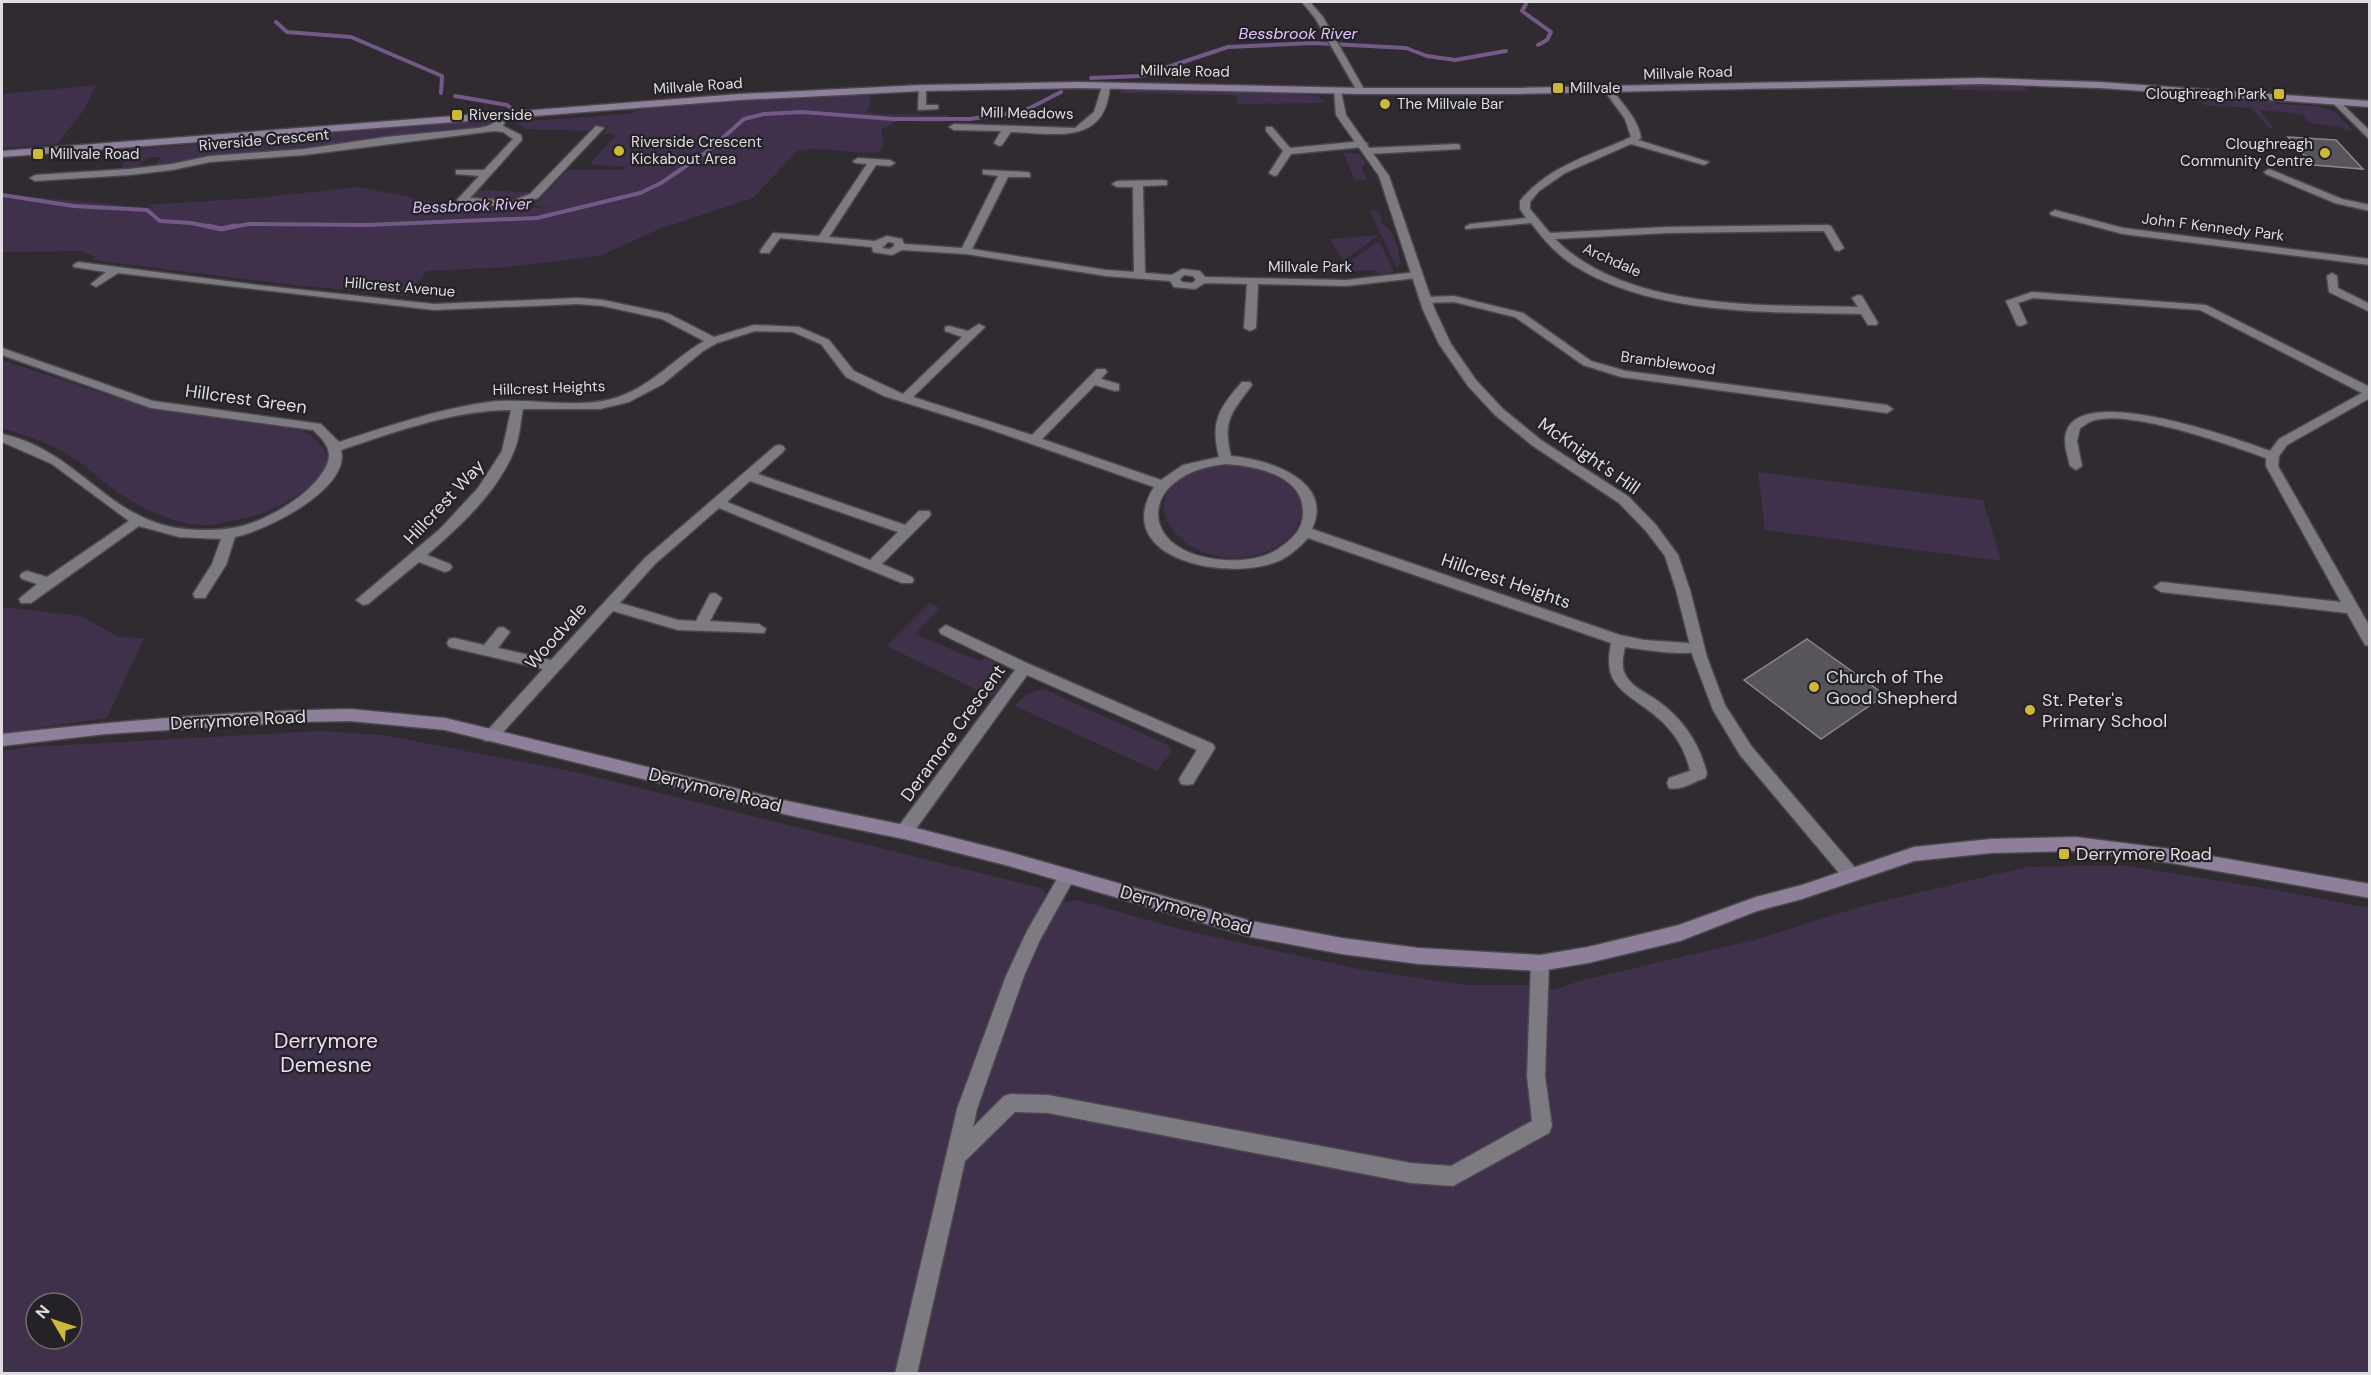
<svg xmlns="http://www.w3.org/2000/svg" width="2371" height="1375" font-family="'DM Sans',sans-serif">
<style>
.green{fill:#3f304b;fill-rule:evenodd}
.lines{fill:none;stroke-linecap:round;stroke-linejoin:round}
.stream-far1{stroke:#725986;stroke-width:4}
.stream{stroke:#725986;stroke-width:5}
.building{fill:#58545b;stroke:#8a868d;stroke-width:1.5}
.minor-casing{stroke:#4b484d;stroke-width:3}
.tertiary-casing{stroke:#4b484d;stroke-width:3}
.secondary-casing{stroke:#4b484d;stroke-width:3}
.minor{fill:#7d7a81;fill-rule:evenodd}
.tertiary{fill:#7d7a81;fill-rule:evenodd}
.secondary{fill:#8e7f9a;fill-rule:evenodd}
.poi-dot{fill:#ceb838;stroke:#252227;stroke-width:2}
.labels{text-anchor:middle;stroke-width:4.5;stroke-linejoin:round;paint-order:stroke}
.far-street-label{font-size:15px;fill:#dfdde1;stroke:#252227}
.far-poi-label{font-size:15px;fill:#dfdde1;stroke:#252227;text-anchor:start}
.far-water-label{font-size:16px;font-style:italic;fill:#e4c4fd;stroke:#252227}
.street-label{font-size:18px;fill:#dfdde1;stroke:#252227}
.poi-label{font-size:18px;fill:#dfdde1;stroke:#252227;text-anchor:start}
.near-park-label{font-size:21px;fill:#ebdcf8;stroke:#252227}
</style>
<rect width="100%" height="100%" fill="#2f2b31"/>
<!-- green -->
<g class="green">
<polygon points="1953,84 2022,85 2029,91 1953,90"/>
<polygon points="96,85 84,110 57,144 2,148 2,94"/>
<polygon points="1154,88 1286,93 1318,96 1326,103 1238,104 1236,96 1230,95 1120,93 1123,90"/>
<path d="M861 94 868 95 871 100 867 112 877 114 950 115 941 122 897 121 881 130 884 143 881 152C854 156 823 144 797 151L753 198 659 229 600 256 507 267 427 271 407 296 285 284 92 260 96 257 81 251 2 252V194L152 208 146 205 257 198 357 187 437 202 432 207H528L511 210 555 206H533L568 170H623L630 161 625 167 590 164 614 137V134H603L608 126H594L588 131 526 129 514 122 628 114 641 109 823 95Z"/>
<polygon points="2165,95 2252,101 2270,100 2278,104 2318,106 2335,112 2353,131 2345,130 2341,127 2310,123 2302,114 2260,110 2274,128 2269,128 2251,108 2205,105 2202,102 2169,99"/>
<path d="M488 120 492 122C468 136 405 135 376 137 336 152 289 148 248 152 219 155 184 165 156 165L161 157H148L139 166 122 170 124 152 140 149Z"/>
<polygon points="1343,152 1359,154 1366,163 1361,168 1367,179 1355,181"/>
<path d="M476 190 530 192C513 203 492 200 472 197Z"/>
<path d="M1370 211H1379L1382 224C1397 231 1397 249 1401 264L1396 267Z"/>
<polygon points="1379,235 1343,261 1330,239"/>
<polygon points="1379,241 1394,272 1380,274 1373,270 1321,273 1321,267 1349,262"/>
<path d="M2 360 151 409 302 429C319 442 337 454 319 476 300 498 269 514 241 519 230 521 220 524 209 525 177 527 137 507 112 488 99 479 87 466 73 458 51 444 26 434 2 429Z"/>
<path d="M1227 465C1255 466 1307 478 1301 516 1299 530 1287 540 1276 547 1192 593 1099 480 1227 465Z"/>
<polygon points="1758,472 1983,500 2001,561 1765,530"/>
<polygon points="930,603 940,608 915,634 979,661 986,658 998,665 1003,683 991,697 887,646"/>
<polygon points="2,607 81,616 118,637 144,638 107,718 2,733"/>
<polygon points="1043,689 1170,746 1172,752 1157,771 1015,706 1026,694"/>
<path d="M321 731 383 735 575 772 1041 888 1047 896 1068 902 1078 900 1187 931 1363 970 1466 985H1530L1533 990H1554L1579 981 1754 940 1866 905 2027 867 2122 865 2281 891 2369 908V1373H2V751L28 747ZM36 1303H72V1339H36Z"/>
</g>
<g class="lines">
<!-- stream-far1 -->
<g class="stream-far1">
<polyline points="1527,2 1522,11 1551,32 1547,40 1538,45"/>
<polyline points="276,22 287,32 351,37 442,76 441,93"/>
<polyline points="1091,78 1141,76 1228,47 1313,43 1406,48 1427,56 1455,60 1506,51"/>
<polyline points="455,96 507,105 512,109"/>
<polyline points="2,195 74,206 147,210 160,221 191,223 216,228"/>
<polyline points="227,228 249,224 367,225 537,218 640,193 661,183 708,151 744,119 764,114 802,112 893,119 970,119 1024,111 1061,92"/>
</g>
<!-- stream -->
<polyline class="stream" points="208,226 221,229 235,226"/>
</g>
<!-- building -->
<g class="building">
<polygon points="2288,137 2336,140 2363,169 2313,165"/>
<polygon points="1807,639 1885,695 1821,739 1744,680"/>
</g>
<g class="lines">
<defs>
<g id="minor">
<path d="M1103 83 1110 85C1106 147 1055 133 1011 132L1002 145 999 146 994 143 1001 131 954 130 949 127 954 124 1075 128 1094 112Z"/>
<polygon points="919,86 926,88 926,105 938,105 938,109 918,110"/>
<path d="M1605 88H1611C1622 104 1638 118 1641 138L1638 140 1709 162 1704 165 1631 144 1565 173 1539 191 1530 202V209L1550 233 1666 227 1827 225 1831 226 1844 248 1839 251 1835 250 1824 231 1666 233 1555 239C1627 311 1763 305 1858 307L1852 298 1858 295 1862 296 1878 323 1876 325H1868L1861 314C1770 312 1653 316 1573 265 1556 254 1543 239 1531 223L1466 229 1465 227 1470 224 1526 218 1520 209V201C1548 166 1592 155 1631 137L1625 119 1604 90Z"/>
<polygon points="2337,99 2370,131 2370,140 2332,102"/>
<path d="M503 113 508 116 503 126 521 135 522 140 470 198 512 201 530 194 596 126 604 128 538 198 513 207 462 203 457 200 479 176 456 174V170H484L513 139 503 132 494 131 304 155 210 162 172 170 129 175 35 181 30 178 35 175 129 169 172 164 210 156 304 149 386 137 478 128C490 126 494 125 500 114Z"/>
<polygon points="1266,127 1272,127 1290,148 1363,141 1368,144 1363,147 1291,154 1277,175 1274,176 1269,173 1283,151 1266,131"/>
<polygon points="1457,144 1460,145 1460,149 1368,154 1363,151 1368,148"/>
<path d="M858 158 890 160 895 163 890 166 876 165 829 237 875 241 887 236 902 239 904 244 962 248 998 176 983 174V170L1027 172 1030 173V177H1008L972 249 1106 270 1134 272 1133 187H1117L1112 184 1117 181 1163 180 1167 181V185L1143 186 1145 273 1172 275 1182 269 1200 271 1205 277 1346 280 1417 272 1422 275 1417 278 1346 286 1258 284 1256 328 1250 331 1244 328 1247 284 1205 283 1195 289 1174 287 1170 281 1106 276 966 254 902 250 892 255 873 252 872 247 780 238 769 253H761L760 251 773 233 819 236 867 164 855 163 853 161ZM888 242 894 243V246L890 249 882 248ZM1184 275 1193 276 1196 280 1192 283 1182 282 1180 279Z"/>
<polygon points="2269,169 2342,199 2370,205 2370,211 2335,203 2266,174 2264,172"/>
<polygon points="2055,210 2123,228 2370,259 2370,265 2123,234 2051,215 2050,213"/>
<path d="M78 262 257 285 434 304 578 298 603 300 669 314 714 337 754 325 799 327 829 340 854 371 903 394 962 337 945 331V327L949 326 968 331 979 324 985 327 983 329 913 397 1032 435 1097 369H1105L1107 372 1101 379 1119 384V390L1115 391 1095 385 1042 439 1161 480 1183 465 1219 457C1210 422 1219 408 1242 382H1250L1252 385C1232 412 1222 421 1231 456 1267 459 1335 480 1312 529L1620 635 1644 640 1702 644 1704 648C1697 659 1639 649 1625 647 1623 656 1621 666 1625 674 1631 687 1647 693 1658 701 1683 719 1700 744 1707 774L1705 778C1694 782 1680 791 1669 788L1667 783 1669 778 1690 771C1685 746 1669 725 1648 710 1620 689 1603 683 1611 643L1308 538C1301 546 1293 553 1283 559 1234 584 1108 561 1154 487L986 428 884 396 846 377 821 344 793 332 755 331 717 343 703 351 663 384 629 402 600 409H523C520 423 520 438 514 451 497 493 460 526 427 555L450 564 452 567 450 570 445 572 419 562 368 604 363 605 356 600 440 529 478 488 502 451 511 410C454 410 395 432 341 450 351 489 265 531 235 537L226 565 205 598H195L193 594 212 564 221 539 179 537 139 526 31 603H21L19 599 37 584 22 579 20 576 22 573 27 571 47 577 129 521 52 464 2 442V434C68 448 97 501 154 522 170 528 187 530 204 530 222 530 240 528 257 521 278 512 302 498 317 480 334 459 333 448 313 430L151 408 2 355V348L153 401 321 424 339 442C388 426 438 409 489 402 530 397 582 411 621 396 653 384 675 358 704 341L662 319 603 306 578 304 434 310 118 273 96 287 91 284 106 272 74 267 73 265ZM1226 464C1255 466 1304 475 1303 513 1303 530 1291 540 1278 549 1263 559 1243 561 1225 560 1135 555 1136 473 1226 464Z"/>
<polygon points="2332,273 2337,276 2338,288 2370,304 2370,312 2329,292 2327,276"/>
<path d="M2032 292 2206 305 2370 387V398L2287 445 2279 456 2278 466 2370 627V646L2365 645 2347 613 2161 592 2154 587 2161 582 2341 602 2266 466V458C2230 445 2127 408 2092 421 2088 422 2084 426 2080 428L2077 441 2082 466 2076 470 2070 466C2067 453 2061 438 2069 426 2094 388 2235 438 2270 451L2279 439 2362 393 2200 310 2033 298 2018 303 2027 323 2021 326 2017 325 2006 301Z"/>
<polygon points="1454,296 1523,313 1591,361 1626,371 1887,405 1893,409 1887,413 1621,377 1583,365 1515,317 1454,302 1426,303 1420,300 1426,297"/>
<path d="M779 445 783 446 785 449 783 452 758 474 905 525 919 511H929L931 514 929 517 882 564 912 577 914 580 912 583H902L719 508 655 564 620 603 678 620 696 621 710 594 715 593 722 598 710 621 759 624 766 629 764 633 678 630 613 611 495 741H485L482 737 485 733 543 669 449 647 447 643 449 639 454 638 484 645 498 628 503 627 510 632 498 648 551 660 645 558 775 446ZM750 481 898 532 870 560 727 502Z"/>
<polygon points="946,625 1029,664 1213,744 1215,748 1193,784 1187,785 1181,784 1179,779 1197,750 1027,675 910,837 904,839 898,837 896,832 898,827 1015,670 941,634 939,630"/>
<polygon points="1067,870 1073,872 1075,877 1040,940 1024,976 977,1109 973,1127 1004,1096 1011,1094 1048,1095 1411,1163 1451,1166 1532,1121 1527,1076 1531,963 1534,957 1540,955 1546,957 1549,963 1545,1076 1552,1126 1549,1133 1453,1186 1411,1183 1048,1113 1015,1112 965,1161 917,1374 895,1374 957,1109 1006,976 1027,931 1061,872"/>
</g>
<g id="tertiary">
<polygon points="1302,2 1310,2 1323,17 1365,91 1364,93 1357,91 1315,18"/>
<polygon points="1334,89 1341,91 1346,115 1389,176 1435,310 1451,344 1476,380 1503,409 1541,440 1629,497 1656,525 1678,555 1690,590 1707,657 1725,705 1752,747 1857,870 1859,875 1857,880 1851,882 1845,880 1740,755 1713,710 1693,657 1676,590 1665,556 1646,531 1619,503 1533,446 1495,415 1468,386 1439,344 1423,310 1379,176 1336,115"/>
</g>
<g id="secondary">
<polygon points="1982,78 2100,82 2370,101 2370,107 2100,88 1982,84 1518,94 1361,94 1079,88 922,91 740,100 2,157 2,151 740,94 922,85 1079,82 1361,88 1518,88"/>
<path d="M350 709 445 718 792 802 904 825 1009 852 1251 921 1342 938 1419 948 1540 955 1588 947 1679 925 1756 897 1802 885 1914 847 1991 839 2076 837 2171 849 2370 884V898L2171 863 2076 851 1991 853 1914 861 1802 899 1757 911 1680 941 1588 963 1540 971 1419 964 1342 954 1251 937 1009 866 904 839 792 816 445 730 350 721 297 722 106 734 2 746V734C118 721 234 711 350 709Z"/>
</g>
</defs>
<!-- minor casing -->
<use href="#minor" class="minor-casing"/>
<!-- tertiary casing -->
<use href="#tertiary" class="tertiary-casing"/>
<!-- secondary casing -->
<use href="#secondary" class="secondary-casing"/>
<!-- minor -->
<use href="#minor" class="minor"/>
<!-- tertiary -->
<use href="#tertiary" class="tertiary"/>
<!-- secondary -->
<use href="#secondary" class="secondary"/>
</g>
<!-- markers -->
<g class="poi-dot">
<rect x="1552" y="82" width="12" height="12" rx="3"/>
<rect x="2273" y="88" width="12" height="12" rx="3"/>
<circle cx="1385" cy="104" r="6"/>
<rect x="451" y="109" width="12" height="12" rx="3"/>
<circle cx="619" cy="151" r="6"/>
<circle cx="2325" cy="153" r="6"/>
<rect x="32" y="148" width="12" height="12" rx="3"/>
<circle cx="1814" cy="687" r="6"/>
<circle cx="2030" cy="710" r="6"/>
<rect x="2058" y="848" width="12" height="12" rx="3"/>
</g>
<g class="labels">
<!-- far-street labels -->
<g class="far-street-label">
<text transform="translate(1185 71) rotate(1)" y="5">Millvale Road</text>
<text transform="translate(1688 73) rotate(-2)" y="5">Millvale Road</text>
<text transform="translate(698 86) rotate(-4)" y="5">Millvale Road</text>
<text transform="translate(1027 113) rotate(1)" y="5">Mill Meadows</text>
<text transform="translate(264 140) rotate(-5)" y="5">Riverside Crescent</text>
<text transform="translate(2213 227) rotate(7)" y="5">John F Kennedy Park</text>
<text transform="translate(1612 260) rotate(24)" y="5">Archdale</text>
<text x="1310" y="272">Millvale Park</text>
<text transform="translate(400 287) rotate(5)" y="5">Hillcrest Avenue</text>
<text transform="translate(1668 363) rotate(8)" y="5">Bramblewood</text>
<text transform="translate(549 388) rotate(-2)" y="5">Hillcrest Heights</text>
</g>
<!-- far-poi labels -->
<g class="far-poi-label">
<text x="1570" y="93">Millvale</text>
<text x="2267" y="99" text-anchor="end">Cloughreagh Park</text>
<text x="1397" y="109">The Millvale Bar</text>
<text x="469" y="120">Riverside</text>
<text x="631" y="147">Riverside Crescent<tspan x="631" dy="17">Kickabout Area</tspan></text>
<text x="2313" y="149" text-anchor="end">Cloughreagh<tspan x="2313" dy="17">Community Centre</tspan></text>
<text x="50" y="159">Millvale Road</text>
</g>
<!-- far-water labels -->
<g class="far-water-label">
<text x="1298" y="39">Bessbrook River</text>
<text transform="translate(472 205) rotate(-2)" y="6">Bessbrook River</text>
</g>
<!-- street labels -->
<g class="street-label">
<text transform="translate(246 399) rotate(8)" y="6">Hillcrest Green</text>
<text transform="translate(1589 456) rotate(35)" y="6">McKnight's Hill</text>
<text transform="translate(444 502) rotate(-47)" y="6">Hillcrest Way</text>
<text transform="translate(1506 581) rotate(19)" y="6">Hillcrest Heights</text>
<text transform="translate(556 636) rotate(-48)" y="6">Woodvale</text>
<text transform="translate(238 720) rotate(-3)" y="6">Derrymore Road</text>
<text transform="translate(953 733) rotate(-54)" y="6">Deramore Crescent</text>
<text transform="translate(715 790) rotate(14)" y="6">Derrymore Road</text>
<text transform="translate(1186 910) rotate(16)" y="6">Derrymore Road</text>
</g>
<!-- poi labels -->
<g class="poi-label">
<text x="1826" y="683">Church of The<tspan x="1826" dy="21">Good Shepherd</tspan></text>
<text x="2042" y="706">St. Peter's<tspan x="2042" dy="21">Primary School</tspan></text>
<text x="2076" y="860">Derrymore Road</text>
</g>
<!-- near-park labels -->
<g class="near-park-label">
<text x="326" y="1048">Derrymore<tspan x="326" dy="24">Demesne</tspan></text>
</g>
</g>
<!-- border -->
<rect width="2371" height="1375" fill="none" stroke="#dfdde1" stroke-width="6"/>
<!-- north arrow -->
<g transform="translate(54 1321) rotate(309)"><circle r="28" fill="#252227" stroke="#6f6d71" stroke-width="1.5"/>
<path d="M0-4.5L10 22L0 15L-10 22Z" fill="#ceb838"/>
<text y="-9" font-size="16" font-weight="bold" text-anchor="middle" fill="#dfdde1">N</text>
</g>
</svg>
